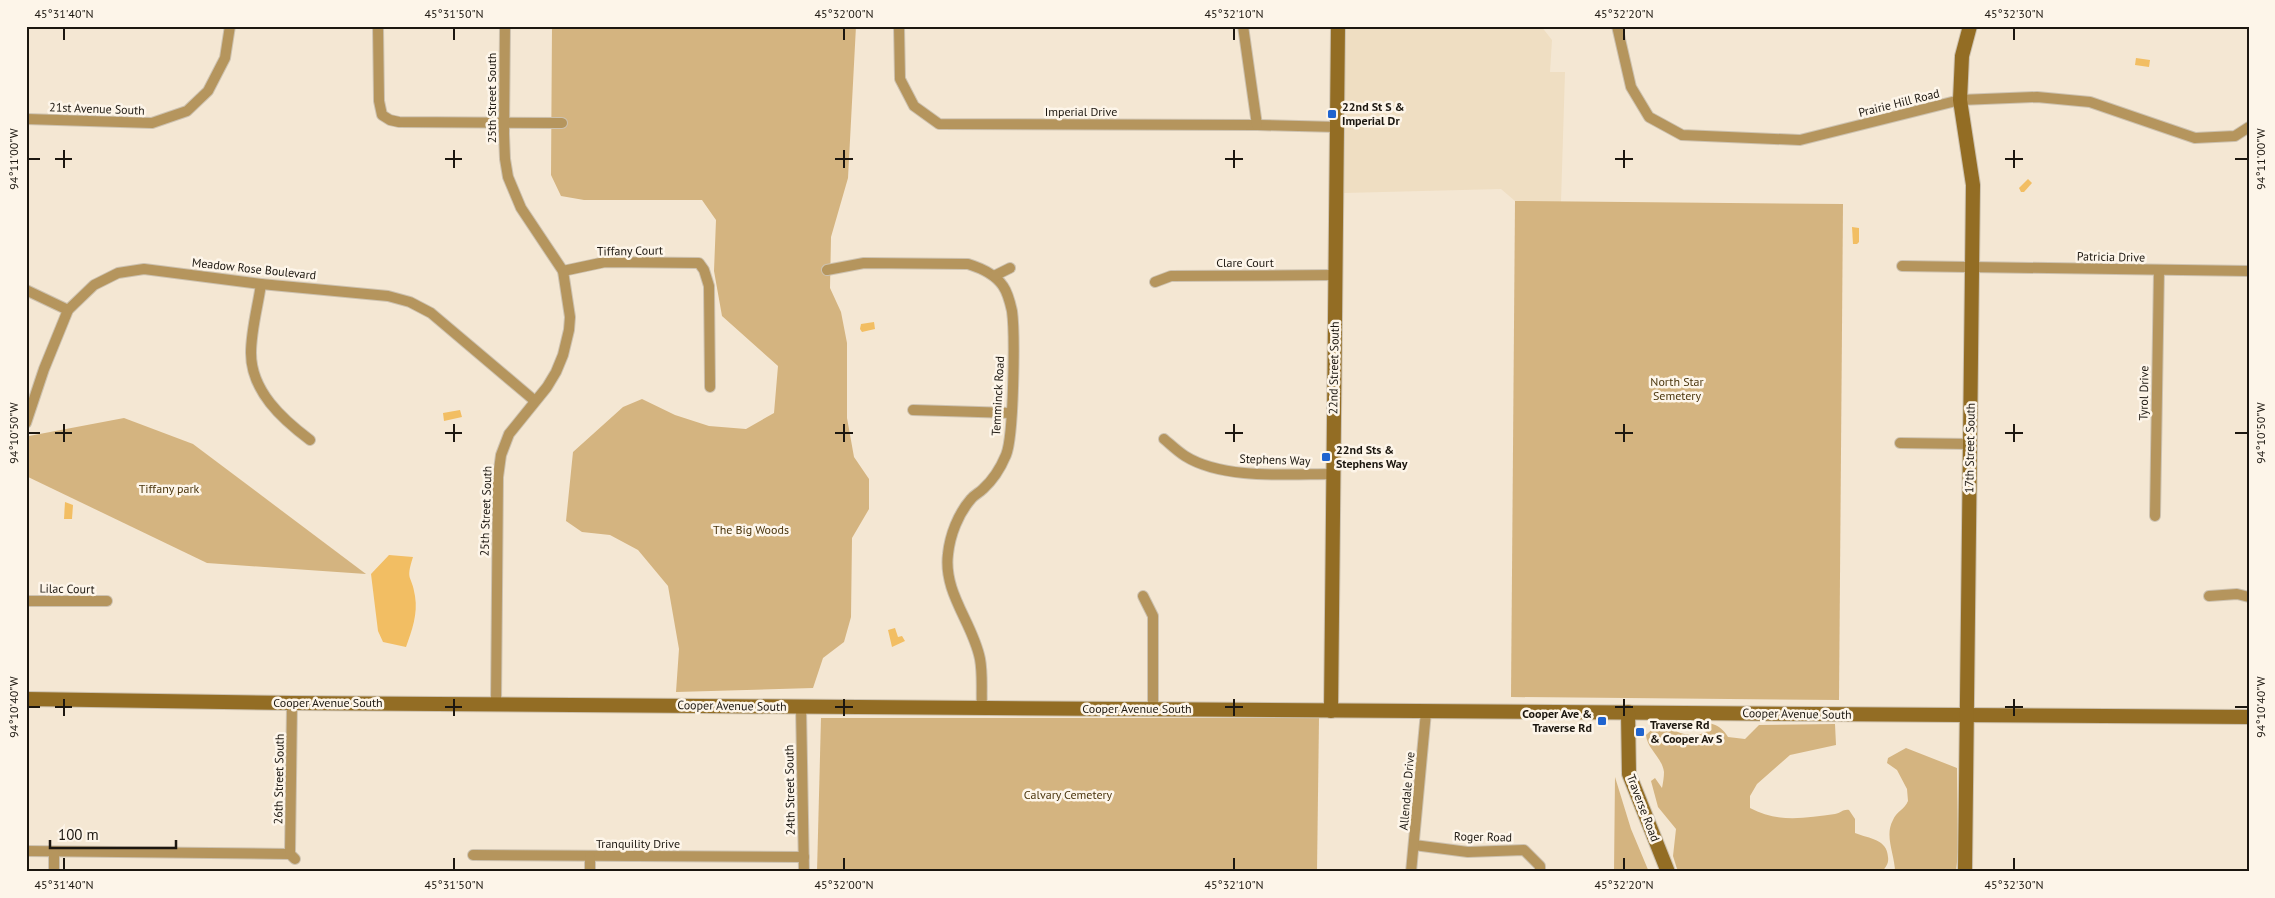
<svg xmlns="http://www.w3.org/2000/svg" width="2275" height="898" font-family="'PT Sans',sans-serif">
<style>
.built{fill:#efdec2}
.green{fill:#d4b480}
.water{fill:#f2be63}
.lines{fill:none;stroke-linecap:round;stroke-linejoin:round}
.street-casing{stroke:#cdc2b0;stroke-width:12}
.secondary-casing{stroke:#cdc2b0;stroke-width:16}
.street{stroke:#b5955d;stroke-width:10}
.secondary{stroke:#936d24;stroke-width:14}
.ticks{fill:none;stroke:#1c1710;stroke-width:2}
.poi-dot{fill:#2064cf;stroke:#fdf5e9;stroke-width:2}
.labels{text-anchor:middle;stroke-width:5;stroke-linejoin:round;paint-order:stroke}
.street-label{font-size:12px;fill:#1c1710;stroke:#fdf5e9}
.poi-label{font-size:12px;font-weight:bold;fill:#1c1710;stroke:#fdf5e9;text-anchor:start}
.park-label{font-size:12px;fill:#4a350d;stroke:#fdf5e9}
.neatline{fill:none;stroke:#1c1710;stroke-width:2}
.ticks-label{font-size:12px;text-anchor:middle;fill:#1c1710}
</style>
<rect width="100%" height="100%" fill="#f4e7d3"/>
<!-- built -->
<polygon class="built" points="1345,26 1541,26 1552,40 1550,72 1565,72 1561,202 1515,201 1501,189 1344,193"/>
<!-- green -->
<g class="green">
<polygon points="552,26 856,26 848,178 831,237 830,288 841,312 847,343 847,418 854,457 869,479 869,509 852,538 851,617 844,642 823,658 813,688 676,692 679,649 668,586 638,550 610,535 582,532 566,521 573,452 623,407 642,399 675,415 709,426 746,429 774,413 778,366 722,316 714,271 716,220 702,200 584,200 561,196 551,175"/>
<polygon points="1515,201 1843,204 1839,700 1511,697"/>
<polygon points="124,418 193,444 366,574 207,563 26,476 29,436"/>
<polygon points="821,718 1319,718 1317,872 817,872"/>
<path d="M1660 722C1673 731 1692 741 1707 731L1693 722C1708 722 1720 723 1728 737L1745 739 1759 725 1835 724 1836 745 1790 755 1757 784 1750 796V808C1777 823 1805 818 1835 814 1841 813 1843 809 1849 810L1855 819V833C1870 839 1887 839 1888 857 1889 863 1886 867 1882 872H1678L1673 856 1676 829 1658 807 1651 781 1655 778 1662 788C1663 783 1664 777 1664 772 1662 757 1647 749 1646 735Z"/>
<path d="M1906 748 1957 768 1958 852 1956 872H1895C1895 855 1884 836 1893 820 1896 812 1905 809 1908 801L1907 789 1897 770 1887 763 1888 758Z"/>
<polygon points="1615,777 1631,829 1649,872 1614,872"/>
</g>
<!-- water -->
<g class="water">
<polygon points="2136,58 2150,60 2149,67 2135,65"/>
<polygon points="2028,179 2032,183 2024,192 2021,192 2019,188"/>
<polygon points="1852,227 1859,228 1859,242 1857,244 1853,244"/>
<polygon points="874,322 875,329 862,332 860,329 861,324"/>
<polygon points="460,410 462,417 444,421 443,413"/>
<polygon points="65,502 73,505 72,519 64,519"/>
<path d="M389 555 413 557C405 582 412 574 415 596 418 614 412 630 406 647L383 642 378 631 371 574Z"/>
<polygon points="895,628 898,637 902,636 905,641 892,647 888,630"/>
</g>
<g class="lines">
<defs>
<g id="street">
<polyline points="378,26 379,101 382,115 390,120 399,122 562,123"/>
<polyline points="899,26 900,79 914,106 939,124 1257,125 1337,127"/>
<polyline points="1243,26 1257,125"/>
<polyline points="1617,26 1631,87 1649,117 1682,135 1800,140 1960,100 2037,97 2090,102 2195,138 2235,136 2249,127"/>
<polyline points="26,119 152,123 187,111 208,91 225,58 230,26"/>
<polyline points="1902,266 2249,271"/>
<path d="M827 270 864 263 968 264C981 268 995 274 1003 286 1008 293 1010 302 1012 311 1015 333 1014 436 1006 455 1001 467 993 480 983 489 979 493 974 495 971 499 958 514 950 535 948 554 943 593 973 623 980 659 983 675 981 692 982 708"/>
<polyline points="563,271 605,262 699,263 704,270 709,286 710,387"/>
<polyline points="994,276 1010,268"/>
<polyline points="1155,282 1171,276 1335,275"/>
<path d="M261 284C258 306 251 330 251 353 251 391 282 419 310 440"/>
<polyline points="26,290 68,310"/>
<polyline points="913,410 1011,413"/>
<polyline points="26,423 44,369 68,310 94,285 118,273 144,269 261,284 388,296 410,302 431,313 535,401"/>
<path d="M1164 439C1170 444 1177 451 1185 456 1223 480 1289 474 1333 474"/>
<polyline points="1900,443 1971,444"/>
<polyline points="2155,516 2159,270"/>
<polyline points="1143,596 1153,616 1153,710"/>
<polyline points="2209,596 2237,594 2249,597"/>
<polyline points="26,601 107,601"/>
<polyline points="496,704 498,477 501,455 509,434 547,387 556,372 563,355 569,330 570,317 563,271 521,208 508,177 505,159 504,134 505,26"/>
<polyline points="801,707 804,872"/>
<polyline points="1414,845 1468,852 1524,850 1540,866 1540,872"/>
<polyline points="26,851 290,854 295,859"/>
<polyline points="290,854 292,703"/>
<polyline points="473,855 804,857"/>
<polyline points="54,872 54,852"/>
<polyline points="590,872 590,857"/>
<polyline points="1411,872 1426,712"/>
</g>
<g id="secondary">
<polyline points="26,699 292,703 2249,717"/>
<polyline points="1331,711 1338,26"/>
<polyline points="1628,712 1629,774 1668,872"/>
<polyline points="1965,872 1973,185 1960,100 1962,56 1970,26"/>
</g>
</defs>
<!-- street casing -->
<use href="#street" class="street-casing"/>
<!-- secondary casing -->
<use href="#secondary" class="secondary-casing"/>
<!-- street -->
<use href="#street" class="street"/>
<!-- secondary -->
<use href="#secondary" class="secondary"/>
</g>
<!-- ticks -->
<path class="ticks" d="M64 28V40M454 28V40M844 28V40M1234 28V40M1624 28V40M2014 28V40M64 150V168M454 150V168M844 150V168M1234 150V168M1624 150V168M2014 150V168M28 159H40M55 159H72M445 159H462M835 159H853M1225 159H1243M1615 159H1633M2005 159H2023M2235 159H2248M64 424V442M454 424V442M844 424V442M1234 424V442M1624 424V442M2014 424V442M28 433H40M55 433H72M445 433H462M835 433H853M1225 433H1243M1615 433H1633M2005 433H2023M2235 433H2248M64 699V716M454 699V716M844 699V716M1234 699V716M1624 699V716M2014 699V716M28 707H40M55 707H72M445 707H462M835 707H853M1225 707H1243M1615 707H1633M2005 707H2023M2235 707H2248M64 858V870M454 858V870M844 858V870M1234 858V870M1624 858V870M2014 858V870"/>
<!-- markers -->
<g class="poi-dot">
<rect x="1327" y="109" width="10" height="10" rx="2.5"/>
<rect x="1321" y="452" width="10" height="10" rx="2.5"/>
<rect x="1597" y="716" width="10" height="10" rx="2.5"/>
<rect x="1635" y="727" width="10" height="10" rx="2.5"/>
</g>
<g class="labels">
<!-- street labels -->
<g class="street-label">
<text transform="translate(492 98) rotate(-90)" y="4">25th Street South</text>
<text transform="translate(1899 103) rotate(-14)" y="4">Prairie Hill Road</text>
<text transform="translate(97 109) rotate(2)" y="4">21st Avenue South</text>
<text x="1081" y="116">Imperial Drive</text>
<text transform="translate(630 251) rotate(-1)" y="4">Tiffany Court</text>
<text transform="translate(2111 257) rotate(1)" y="4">Patricia Drive</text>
<text x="1245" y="267">Clare Court</text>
<text transform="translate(254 269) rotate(6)" y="4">Meadow Rose Boulevard</text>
<text transform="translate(1334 368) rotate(-89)" y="4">22nd Street South</text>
<text transform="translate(2144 393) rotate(-89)" y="4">Tyrol Drive</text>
<text transform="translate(998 396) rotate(-87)" y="4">Temminck Road</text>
<text transform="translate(1970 448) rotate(-89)" y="4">17th Street South</text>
<text transform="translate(1275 460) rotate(2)" y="4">Stephens Way</text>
<text transform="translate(486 511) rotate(-88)" y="4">25th Street South</text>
<text transform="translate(67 589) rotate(1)" y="4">Lilac Court</text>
<text x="328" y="707">Cooper Avenue South</text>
<text transform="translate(732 706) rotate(1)" y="4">Cooper Avenue South</text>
<text x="1137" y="713">Cooper Avenue South</text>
<text transform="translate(1797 714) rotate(1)" y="4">Cooper Avenue South</text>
<text transform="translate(279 779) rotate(-89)" y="4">26th Street South</text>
<text transform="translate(790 790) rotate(-91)" y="4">24th Street South</text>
<text transform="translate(1407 791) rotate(-85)" y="4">Allendale Drive</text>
<text transform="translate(1643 808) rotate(69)" y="4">Traverse Road</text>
<text transform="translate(1483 837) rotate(1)" y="4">Roger Road</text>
<text x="638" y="848">Tranquility Drive</text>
</g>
<!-- poi labels -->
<g class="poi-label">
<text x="1342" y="111">22nd St S &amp;<tspan x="1342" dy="14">Imperial Dr</tspan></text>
<text x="1336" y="454">22nd Sts &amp;<tspan x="1336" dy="14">Stephens Way</tspan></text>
<text x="1592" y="718" text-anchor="end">Cooper Ave &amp;<tspan x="1592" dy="14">Traverse Rd</tspan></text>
<text x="1650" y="729">Traverse Rd<tspan x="1650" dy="14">&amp; Cooper Av S</tspan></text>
</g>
<!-- park labels -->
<g class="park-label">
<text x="1677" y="386">North Star<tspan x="1677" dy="14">Semetery</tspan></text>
<text x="169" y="493">Tiffany park</text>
<text x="751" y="534">The Big Woods</text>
<text x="1068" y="799">Calvary Cemetery</text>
</g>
</g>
<!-- border -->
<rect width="2275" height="898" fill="none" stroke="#fdf5e9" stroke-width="55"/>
<!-- scale -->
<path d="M50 840v8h126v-8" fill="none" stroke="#1c1710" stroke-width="2.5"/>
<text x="58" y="840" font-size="15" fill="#1c1710" stroke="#fdf5e9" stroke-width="4" paint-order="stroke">100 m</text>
<rect x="28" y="28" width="2220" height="842" class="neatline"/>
<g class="ticks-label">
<text x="64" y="18">45°31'40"N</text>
<text x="454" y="18">45°31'50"N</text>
<text x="844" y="18">45°32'00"N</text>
<text x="1234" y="18">45°32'10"N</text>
<text x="1624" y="18">45°32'20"N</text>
<text x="2014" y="18">45°32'30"N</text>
<text transform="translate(2261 159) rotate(-90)" y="4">94°11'00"W</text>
<text transform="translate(14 159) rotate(-90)" y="4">94°11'00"W</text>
<text transform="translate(2261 433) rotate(-90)" y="4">94°10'50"W</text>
<text transform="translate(14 433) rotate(-90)" y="4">94°10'50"W</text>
<text transform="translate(2261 707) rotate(-90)" y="4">94°10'40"W</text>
<text transform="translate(14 707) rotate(-90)" y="4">94°10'40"W</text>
<text x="64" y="889">45°31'40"N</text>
<text x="454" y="889">45°31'50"N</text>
<text x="844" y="889">45°32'00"N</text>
<text x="1234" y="889">45°32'10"N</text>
<text x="1624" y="889">45°32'20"N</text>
<text x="2014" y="889">45°32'30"N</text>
</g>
</svg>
